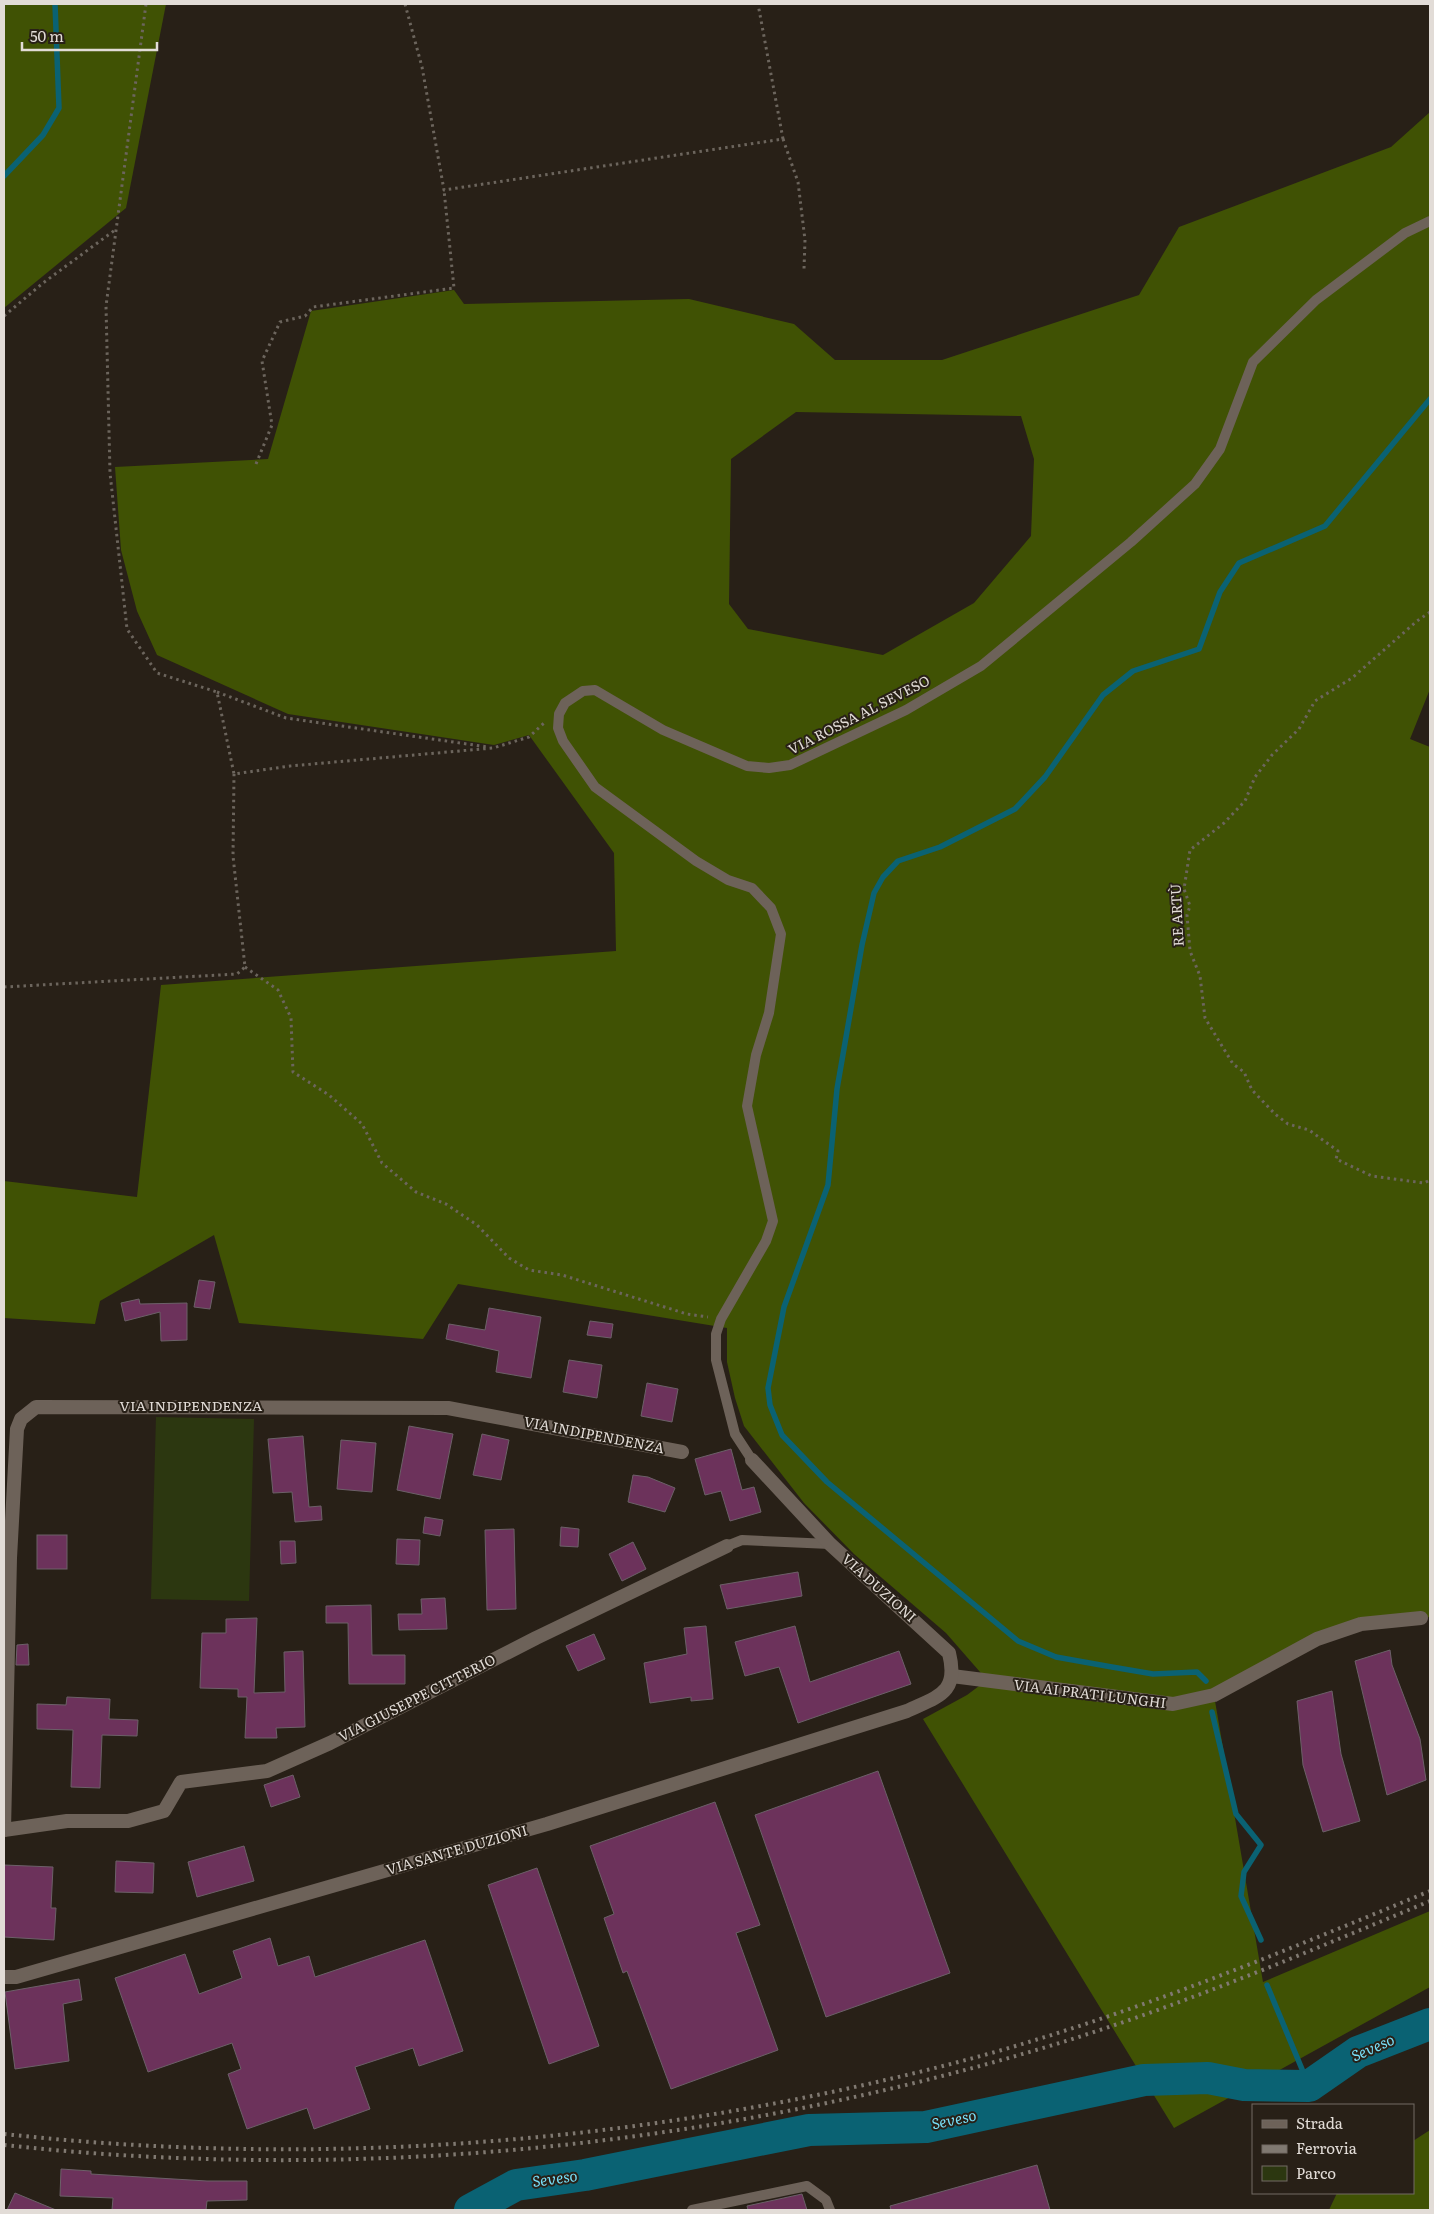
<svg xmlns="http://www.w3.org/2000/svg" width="1434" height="2214" font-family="Literata,serif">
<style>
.green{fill:#2c3710}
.forest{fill:#405204;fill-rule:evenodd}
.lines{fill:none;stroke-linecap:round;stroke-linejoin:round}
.stream{stroke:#0a6273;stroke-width:5.5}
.river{stroke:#0a6273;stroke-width:32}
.building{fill:#6c325b;stroke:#6c6068}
.path{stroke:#6c655d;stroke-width:3;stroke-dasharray:2.5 4;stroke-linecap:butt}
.service{stroke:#6d6259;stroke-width:10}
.minor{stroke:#6d6259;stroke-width:14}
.rail{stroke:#807971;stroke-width:4;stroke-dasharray:2.5 5;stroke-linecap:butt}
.labels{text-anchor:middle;stroke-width:4;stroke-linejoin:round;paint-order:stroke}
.street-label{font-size:14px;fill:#e2dcd7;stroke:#282017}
.water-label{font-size:15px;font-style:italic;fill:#78dff8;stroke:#282017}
</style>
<rect width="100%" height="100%" fill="#282017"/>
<!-- green -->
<polygon class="green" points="156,1417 254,1419 249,1601 151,1599"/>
<!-- forest -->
<g class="forest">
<polygon points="4,4 166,4 126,208 4,308"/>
<path d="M1430 112V689L1410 739 1430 747V1617L1361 1624 1214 1695 1263 1982 1430 1911V1987L1174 2128 923 1719 967 1695 987 1680 946 1633 854 1554 804 1503 744 1426 735 1398 727 1362V1328L458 1284 423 1339 239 1323 214 1235 100 1301 95 1324 4 1318V1181L137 1197 161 985 616 951 614 853 529 735 494 745 288 714 157 655 137 611 121 550 115 467 268 459 311 311 454 290 464 304 689 299 794 324 835 360H942L1139 295 1179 227 1391 147ZM796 412 1021 416 1034 459 1031 536 974 603 883 655 748 629 729 604 731 459Z"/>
<polygon points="1430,2130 1430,2210 1329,2210 1337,2193 1413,2193 1413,2141"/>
</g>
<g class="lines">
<!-- stream -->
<g class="stream">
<polyline points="4,176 43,135 59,108 55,4"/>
<polyline points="1206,1681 1197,1672 1153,1674 1112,1667 1056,1657 1018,1641 827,1482 782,1435 770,1405 768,1388 784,1307 828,1185 837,1089 862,945 874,893 883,877 898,861 940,847 1015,809 1045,777 1103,695 1133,671 1199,649 1220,592 1239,563 1325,526 1430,399"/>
<polyline points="1212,1712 1236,1814 1261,1845 1244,1872 1241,1896 1261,1940"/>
<polyline points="1267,1985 1309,2086"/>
</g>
<!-- river -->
<polyline class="river" points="470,2210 516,2185 585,2175 809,2130 926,2127 1144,2080 1208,2078 1244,2085 1309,2086 1358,2052 1430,2024"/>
</g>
<!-- building -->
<g class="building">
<polygon points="199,1280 215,1282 210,1309 194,1307"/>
<polygon points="139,1299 140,1304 187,1303 187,1340 161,1341 160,1312 125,1321 121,1303"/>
<polygon points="489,1308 541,1317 531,1378 496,1372 499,1351 446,1339 449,1324 485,1330"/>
<polygon points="590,1321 613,1324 611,1338 587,1335"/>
<polygon points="569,1360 602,1365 597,1398 563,1392"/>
<polygon points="647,1383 678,1389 672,1422 641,1416"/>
<polygon points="409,1426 453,1434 440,1499 397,1490"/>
<polygon points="482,1434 509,1440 501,1480 473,1475"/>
<polygon points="303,1436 309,1507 321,1506 322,1520 295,1522 292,1492 273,1493 268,1439"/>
<polygon points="341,1440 376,1443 372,1492 337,1489"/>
<polygon points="731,1449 742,1490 754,1487 761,1512 730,1521 721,1491 705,1495 695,1459"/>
<polygon points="633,1475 648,1477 675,1488 665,1512 628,1502"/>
<polygon points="425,1517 443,1520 440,1536 423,1533"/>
<polygon points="561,1527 579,1529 578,1547 560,1546"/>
<polygon points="514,1529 516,1609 487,1610 485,1530"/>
<rect x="37" y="1535" width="30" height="34"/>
<polygon points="397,1539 420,1540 419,1565 396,1564"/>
<polygon points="280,1541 295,1541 296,1563 281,1564"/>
<polygon points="633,1542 646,1569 622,1581 609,1554"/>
<polygon points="798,1572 802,1596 727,1609 720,1585"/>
<polygon points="445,1598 447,1629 399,1630 398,1614 422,1614 421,1599"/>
<polygon points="371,1605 372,1655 405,1655 405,1684 349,1684 348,1623 326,1623 326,1606"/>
<polygon points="257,1618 254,1693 285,1692 284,1652 303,1651 305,1727 276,1728 277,1738 245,1738 247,1697 238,1697 238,1689 200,1688 202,1633 226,1633 226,1619"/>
<polygon points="706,1626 713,1699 691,1701 691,1697 650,1703 644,1663 687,1654 684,1628"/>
<polygon points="795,1626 810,1682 899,1651 911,1684 798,1723 779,1667 745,1676 735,1642"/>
<polygon points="594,1634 605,1659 578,1671 566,1646"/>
<polygon points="28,1644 29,1665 16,1665 17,1645"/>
<polygon points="1390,1650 1392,1665 1420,1739 1426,1780 1387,1795 1355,1661"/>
<polygon points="1332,1691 1341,1754 1360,1821 1323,1832 1303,1765 1297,1701"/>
<polygon points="67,1697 110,1699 109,1719 138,1720 137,1736 102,1735 100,1788 71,1787 73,1730 37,1729 37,1704 66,1705"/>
<polygon points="878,1771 950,1973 826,2017 755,1815"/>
<polygon points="293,1775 300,1797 271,1807 264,1785"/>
<polygon points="715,1802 760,1925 736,1933 778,2050 671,2089 627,1971 623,1973 604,1918 614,1914 590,1846"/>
<polygon points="244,1846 254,1881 197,1897 188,1862"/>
<polygon points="116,1861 154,1863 153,1893 115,1892"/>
<polygon points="4,1865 53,1867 51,1908 56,1908 54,1940 4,1937"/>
<polygon points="537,1868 599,2046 549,2064 488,1885"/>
<polygon points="270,1938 278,1966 309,1956 315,1977 425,1940 463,2051 419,2066 413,2048 355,2067 370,2109 314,2129 307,2108 247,2129 228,2074 241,2069 232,2043 148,2072 115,1978 185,1954 199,1994 242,1978 233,1951"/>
<polygon points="79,1979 82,2000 63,2004 69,2061 15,2069 5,1992"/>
<polygon points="1037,2165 1050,2210 891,2210 890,2206"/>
<polygon points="61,2169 91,2171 91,2174 207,2181 247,2181 247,2200 207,2201 206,2210 112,2210 113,2198 60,2196"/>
<polygon points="15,2193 56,2210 7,2210"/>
<polygon points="802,2194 807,2210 748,2210 747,2206"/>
</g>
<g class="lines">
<!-- path -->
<g class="path">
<polyline points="146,4 106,306 110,473 127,629 157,673 217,692 234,774 290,766 493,748 529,737 545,722"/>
<polyline points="405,4 422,67 444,190 783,139 758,4"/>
<polyline points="783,139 798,182 805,240 804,269"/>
<polyline points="4,316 43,283 115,230"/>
<polyline points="256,464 272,425 262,361 280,322 305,316 313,307 454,288 444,190"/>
<polyline points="1430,612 1417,621 1352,678 1315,701 1299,729 1272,755 1255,777 1245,801 1224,823 1190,850 1184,889 1190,906 1187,915 1190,951 1200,976 1205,1018 1233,1064 1244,1072 1252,1090 1275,1114 1288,1124 1309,1130 1338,1151 1336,1159 1372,1176 1424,1183 1430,1180"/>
<polyline points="217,692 286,718 488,747"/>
<polyline points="245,967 278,990 291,1018 293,1072 329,1095 362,1124 382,1163 416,1192 446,1204 477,1225 509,1258 529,1270 562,1275 687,1314 708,1317"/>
<polyline points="4,987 237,974 245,967 233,856 234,774"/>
</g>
<!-- service -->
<g class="service">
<polyline points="752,1460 735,1434 716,1360 716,1334 721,1319 766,1241 773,1221 747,1106 756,1055 769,1013 781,934 771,908 752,888 728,880 696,861 595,787 563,741 558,728 559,714 565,703 583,691 595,690 663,730 747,766 769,768 790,765 906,710 981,666 1131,542 1195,484 1220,449 1253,362 1316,300 1405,233 1430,221"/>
<polyline points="727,1546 742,1540 830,1544"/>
<polyline points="692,2210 807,2186 826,2200 830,2210"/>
</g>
<!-- minor -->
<g class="minor">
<polyline points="952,1676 1173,1704 1214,1695 1317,1639 1361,1624 1421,1618"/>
<polyline points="4,1830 10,1558 17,1429 21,1419 36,1407 448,1408 682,1452"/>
<polyline points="4,1830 67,1821 128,1821 164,1811 181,1782 267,1771 330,1743 536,1638 727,1546"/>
<path d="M4 1977H16L547 1824 907 1711C939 1696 959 1693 949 1653L830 1544 752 1460"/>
</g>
<!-- rail -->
<g class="rail">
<path d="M4 2134C334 2170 668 2142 988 2054 1140 2011 1285 1951 1430 1891"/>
<path d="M4 2145C361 2184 722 2147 1066 2041 1190 2002 1310 1951 1430 1901"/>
</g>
</g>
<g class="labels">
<!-- street labels -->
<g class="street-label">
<text transform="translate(859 715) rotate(-27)" y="5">VIA ROSSA AL SEVESO</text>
<text transform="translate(1177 915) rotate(-93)" y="5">RE ARTÙ</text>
<text x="191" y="1411">VIA INDIPENDENZA</text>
<text transform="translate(594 1435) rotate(11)" y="5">VIA INDIPENDENZA</text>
<text transform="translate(879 1588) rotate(42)" y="5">VIA DUZIONI</text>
<text transform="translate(1090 1694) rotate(7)" y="5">VIA AI PRATI LUNGHI</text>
<text transform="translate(417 1698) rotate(-27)" y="5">VIA GIUSEPPE CITTERIO</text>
<text transform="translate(457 1850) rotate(-16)" y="5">VIA SANTE DUZIONI</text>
</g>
<!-- water labels -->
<g class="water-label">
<text transform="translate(1373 2048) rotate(-24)" y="5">Seveso</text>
<text transform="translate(954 2120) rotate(-12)" y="5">Seveso</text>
<text transform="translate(555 2179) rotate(-8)" y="5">Seveso</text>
</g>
</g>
<!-- border -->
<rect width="1434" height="2214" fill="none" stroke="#e2dcd7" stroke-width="10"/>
<!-- legend -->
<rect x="1252" y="2104" width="162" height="90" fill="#282017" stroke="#726b64"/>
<rect x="1262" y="2120" width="25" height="8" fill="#6d6259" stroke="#726b64"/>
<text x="1296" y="2129" font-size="15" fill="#e2dcd7">Strada</text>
<rect x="1262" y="2145" width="25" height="8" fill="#807971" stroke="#726b64"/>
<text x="1296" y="2154" font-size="15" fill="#e2dcd7">Ferrovia</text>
<rect x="1262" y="2166" width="25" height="15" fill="#2c3710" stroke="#726b64"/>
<text x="1296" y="2179" font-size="15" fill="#e2dcd7">Parco</text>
<!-- scale -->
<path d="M22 42v8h135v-8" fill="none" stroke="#e2dcd7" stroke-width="2.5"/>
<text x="30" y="42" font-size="15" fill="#e2dcd7" stroke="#282017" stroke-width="4" paint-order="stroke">50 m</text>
</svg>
